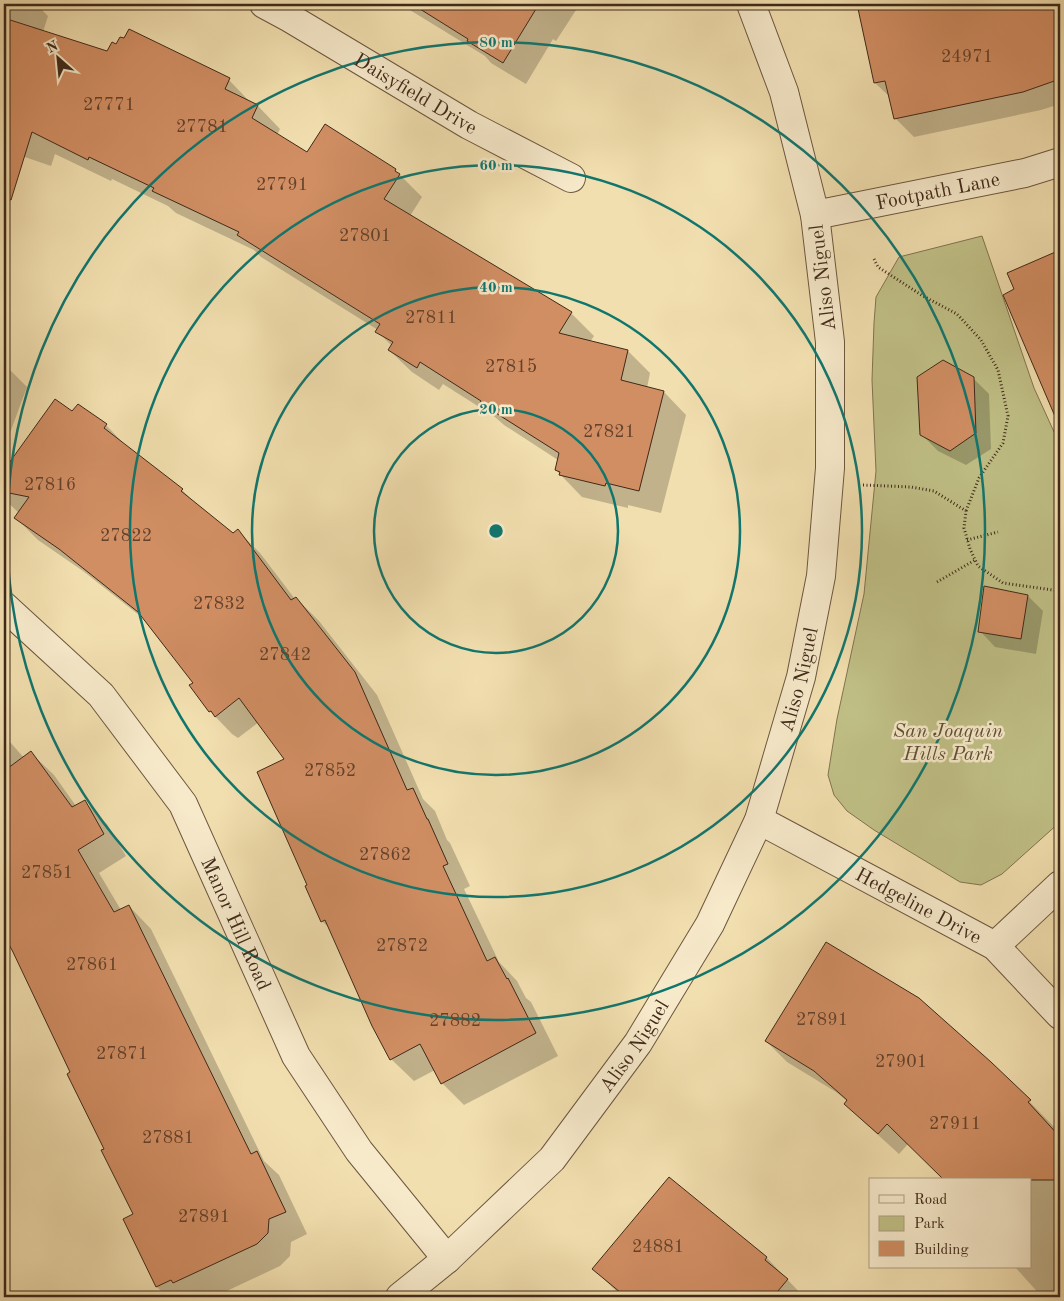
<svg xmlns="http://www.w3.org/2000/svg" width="1064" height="1301" font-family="'Old Standard TT',serif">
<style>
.green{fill:#c0c086;stroke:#807450}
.shadow{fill:#0003}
.building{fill:#d18e63;stroke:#3f291a}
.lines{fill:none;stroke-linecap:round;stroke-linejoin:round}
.minor-casing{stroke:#6c563f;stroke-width:30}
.tertiary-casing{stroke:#6c563f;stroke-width:30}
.path{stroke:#3f291a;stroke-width:3;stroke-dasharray:1 2.5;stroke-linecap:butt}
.minor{stroke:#f7eacb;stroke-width:28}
.tertiary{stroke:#f7eacb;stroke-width:28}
.ring{fill:none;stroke:#0f766e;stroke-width:2.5}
.labels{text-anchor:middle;stroke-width:5;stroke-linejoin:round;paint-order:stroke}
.number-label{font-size:18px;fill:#64422c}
.street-label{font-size:20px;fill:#3f291a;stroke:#f7eacb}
.park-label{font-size:20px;font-style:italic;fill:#5f4f35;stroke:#f7eacb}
.centre{fill:#0f766e;stroke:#f7eacb;stroke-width:2.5}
.ring-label{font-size:15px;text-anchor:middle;font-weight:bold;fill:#0f766e;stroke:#f7eacb;stroke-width:5;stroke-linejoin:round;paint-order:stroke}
</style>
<rect width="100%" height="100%" fill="#f2dfaf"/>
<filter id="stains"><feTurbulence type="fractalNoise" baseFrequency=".004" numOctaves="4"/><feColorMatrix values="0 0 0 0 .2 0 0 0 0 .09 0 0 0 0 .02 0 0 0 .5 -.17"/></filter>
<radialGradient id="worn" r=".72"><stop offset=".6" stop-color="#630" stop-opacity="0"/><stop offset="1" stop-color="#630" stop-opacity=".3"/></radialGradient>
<!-- green -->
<polygon class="green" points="982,236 1034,388 1060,445 1060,822 1002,874 981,885 960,882 874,830 847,811 834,795 828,775 837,719 864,594 876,471 872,380 874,323 876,297 899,257"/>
<!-- shadow -->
<g class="shadow">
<polygon points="4,4 36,4 48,16 43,32 108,53 124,40 129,31 229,80 251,103 258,106 280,129 277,135 308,154 395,170 422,197 410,216 571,313 594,336 590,342 628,351 650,373 647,388 664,392 686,415 661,513 628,505 628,508 582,497 556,470 558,460 504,425 495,417 443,384 439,390 412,372 389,350 392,346 377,331 378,330 261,257 254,250 176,213 168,206 112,179 111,181 55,154 51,166 19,155 18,159 4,155"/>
<polygon points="400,4 580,4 556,41 553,39 526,84 491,63 485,56"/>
<polygon points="858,4 1060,4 1060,104 1041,110 914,137 895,118 890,97 875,83"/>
<polygon points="1060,251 1060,405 1045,390 1016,290 1009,274"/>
<polygon points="4,364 27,387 4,449"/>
<polygon points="973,378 989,394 991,449 966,465 938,451 922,435"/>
<polygon points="55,401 72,413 106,425 128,448 182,490 198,506 233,534 238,531 260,553 295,599 296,598 319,621 377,695 423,799 435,811 447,840 450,843 470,886 464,889 499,962 517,981 526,998 531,1002 558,1056 464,1105 442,1083 435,1070 414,1081 391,1059 330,929 322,921 309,885 286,759 259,722 238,738 232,734 210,711 194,683 149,623 83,571 38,540 16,518 19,513 4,499 4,472"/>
<polygon points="1028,596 1043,611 1036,654 995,647 980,631"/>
<polygon points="4,735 24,758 31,753 54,775 76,806 84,801 107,824 126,856 99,873 121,910 129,906 151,929 264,1161 279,1175 307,1234 291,1242 290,1256 280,1266 214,1297 167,1297 157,1287 135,1215 72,1073 13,949 4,934"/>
<polygon points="766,1041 1020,1092 1060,1133 1060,1297 1042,1297 1015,1267 1030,1267 1030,1180 908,1144 899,1154 866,1124 845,1104 847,1101 836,1092 787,1062"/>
<polygon points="669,1178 767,1258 804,1297 623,1297 615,1290 594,1269"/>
</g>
<!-- building -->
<g class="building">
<polygon points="412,4 539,4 503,63 467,41 468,39"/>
<polygon points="857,4 1060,4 1060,79 1023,92 894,119 885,81 874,83"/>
<polygon points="4,18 107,51 112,42 116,44 120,37 124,38 129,29 230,78 225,89 258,105 252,118 307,152 325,124 396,169 395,171 400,174 384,199 572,312 559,333 628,350 621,380 664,391 639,491 606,483 605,486 559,475 560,472 555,470 559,453 480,403 481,401 420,362 417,368 388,350 393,342 375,332 380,324 237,235 239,232 152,191 154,188 89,157 88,160 32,132 11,200 4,198"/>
<polygon points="1060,250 1060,428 1003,295 1014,289 1007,273"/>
<polygon points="943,360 974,377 976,433 950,451 920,435 917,377"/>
<polygon points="55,399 72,411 78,404 107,424 104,428 183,489 181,491 233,533 238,529 291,600 296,597 355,672 407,790 413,788 427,819 428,819 448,864 443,866 487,961 495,957 507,979 508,978 536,1033 441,1084 420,1044 390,1060 372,1026 325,920 321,922 305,886 307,885 257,772 284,759 239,698 215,717 211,711 209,712 189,685 193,683 138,612 59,549 14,518 29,497 4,492 4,470"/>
<polygon points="984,586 1028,595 1021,639 978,632"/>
<polygon points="31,751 72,807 85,800 104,834 78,850 114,912 129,905 251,1154 257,1151 286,1212 269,1219 268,1233 257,1244 173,1283 171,1280 156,1287 123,1219 133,1214 101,1150 104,1149 67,1074 70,1072 12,950 4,936 4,771"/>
<polygon points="826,942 919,998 991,1062 1031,1100 1028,1102 1060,1137 1060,1180 944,1180 887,1124 878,1134 844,1104 847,1100 814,1071 765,1041"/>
<polygon points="669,1177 767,1257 765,1260 788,1279 773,1297 626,1297 592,1269"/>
</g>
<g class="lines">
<defs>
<g id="minor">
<path id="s1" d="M264 4 290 18 469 125 571 178"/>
<path id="s2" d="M815 215 1025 173 1060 162"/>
<path id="s3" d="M4 606 101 695 183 804 296 1056 359 1151 447 1259"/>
<path id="s4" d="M759 820 995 946 1060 1015"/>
<polyline points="995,946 1060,885"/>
</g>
<g id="tertiary">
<path id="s5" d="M400 1297 447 1259 552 1159 638 1043 710 924 759 820 801 677 821 576 830 468V342L815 215 784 92 751 4"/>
</g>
</defs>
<!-- minor casing -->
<use href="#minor" class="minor-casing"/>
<!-- tertiary casing -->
<use href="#tertiary" class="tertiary-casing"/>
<!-- path -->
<g class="path">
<polyline points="874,259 878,267 923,296 957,314 981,340 998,370 1008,416 1003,443 979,478 966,511"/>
<polyline points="863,485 911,487 934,491 966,511 964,528 970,549 978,566 1003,583 1060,591"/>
<polyline points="967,540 998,532"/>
<polyline points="937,582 975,560"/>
</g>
<!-- minor -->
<use href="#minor" class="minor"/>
<!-- tertiary -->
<use href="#tertiary" class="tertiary"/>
</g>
<!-- distance rings -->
<g class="ring">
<circle cx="496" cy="531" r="122"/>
<circle cx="496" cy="531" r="244"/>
<circle cx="496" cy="531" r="366"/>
<circle cx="496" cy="531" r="489"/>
</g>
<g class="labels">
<!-- number labels -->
<g class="number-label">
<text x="967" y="62">24971</text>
<text x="109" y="110">27771</text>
<text x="202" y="132">27781</text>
<text x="282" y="190">27791</text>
<text x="365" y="241">27801</text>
<text x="431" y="323">27811</text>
<text x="511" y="372">27815</text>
<text x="609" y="437">27821</text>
<text x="50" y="490">27816</text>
<text x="126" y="541">27822</text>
<text x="219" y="609">27832</text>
<text x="285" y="660">27842</text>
<text x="330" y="776">27852</text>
<text x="385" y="860">27862</text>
<text x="47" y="878">27851</text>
<text x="402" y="951">27872</text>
<text x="92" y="970">27861</text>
<text x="822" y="1025">27891</text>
<text x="455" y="1026">27882</text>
<text x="122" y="1059">27871</text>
<text x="901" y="1067">27901</text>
<text x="955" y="1129">27911</text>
<text x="168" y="1143">27881</text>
<text x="204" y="1222">27891</text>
<text x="658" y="1252">24881</text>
</g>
<!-- street labels -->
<g class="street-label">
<text dy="7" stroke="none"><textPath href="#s1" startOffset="176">Daisyfield Drive</textPath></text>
<text dy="7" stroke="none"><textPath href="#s2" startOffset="125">Footpath Lane</textPath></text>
<text transform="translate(822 278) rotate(-97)" y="7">Aliso Niguel</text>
<text dy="7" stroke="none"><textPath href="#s5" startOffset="750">Aliso Niguel</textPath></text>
<text dy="7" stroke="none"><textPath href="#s4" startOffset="181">Hedgeline Drive</textPath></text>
<text dy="7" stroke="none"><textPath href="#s3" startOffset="399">Manor Hill Road</textPath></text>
<text dy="7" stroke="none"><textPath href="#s5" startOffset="345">Aliso Niguel</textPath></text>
</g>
<!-- park labels -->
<g class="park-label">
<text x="948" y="737">San Joaquin<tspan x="948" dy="23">Hills Park</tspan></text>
</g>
</g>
<circle cx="496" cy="531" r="8" class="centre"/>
<g class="ring-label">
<text x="496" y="47">80 m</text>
<text x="496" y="170">60 m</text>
<text x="496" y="292">40 m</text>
<text x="496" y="414">20 m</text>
</g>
<!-- margin -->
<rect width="1064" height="1301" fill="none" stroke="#f2dfaf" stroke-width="20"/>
<rect x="5" y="5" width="1054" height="1291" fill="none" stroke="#3f291a" stroke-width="2.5"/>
<rect x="10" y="10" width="1044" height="1281" fill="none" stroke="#3f291a"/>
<!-- legend -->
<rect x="869" y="1178" width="162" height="90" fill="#f7eacb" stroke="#ad9d84"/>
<rect x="879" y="1195" width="25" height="8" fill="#f7eacb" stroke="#ad9d84"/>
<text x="914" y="1204" font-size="15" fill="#3f291a">Road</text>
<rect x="879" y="1216" width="25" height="15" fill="#c0c086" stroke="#ad9d84"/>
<text x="914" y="1228" font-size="15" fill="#3f291a">Park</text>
<rect x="879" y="1241" width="25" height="15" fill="#d18e63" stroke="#ad9d84"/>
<text x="914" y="1254" font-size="15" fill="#3f291a">Building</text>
<!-- north arrow -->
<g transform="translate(58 58) rotate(333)" stroke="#f7eacb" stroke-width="4" paint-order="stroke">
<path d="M0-4L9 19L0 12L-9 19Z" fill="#3f291a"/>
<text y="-8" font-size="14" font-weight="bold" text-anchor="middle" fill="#3f291a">N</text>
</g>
<rect width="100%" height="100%" filter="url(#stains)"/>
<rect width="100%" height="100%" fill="url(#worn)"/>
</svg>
